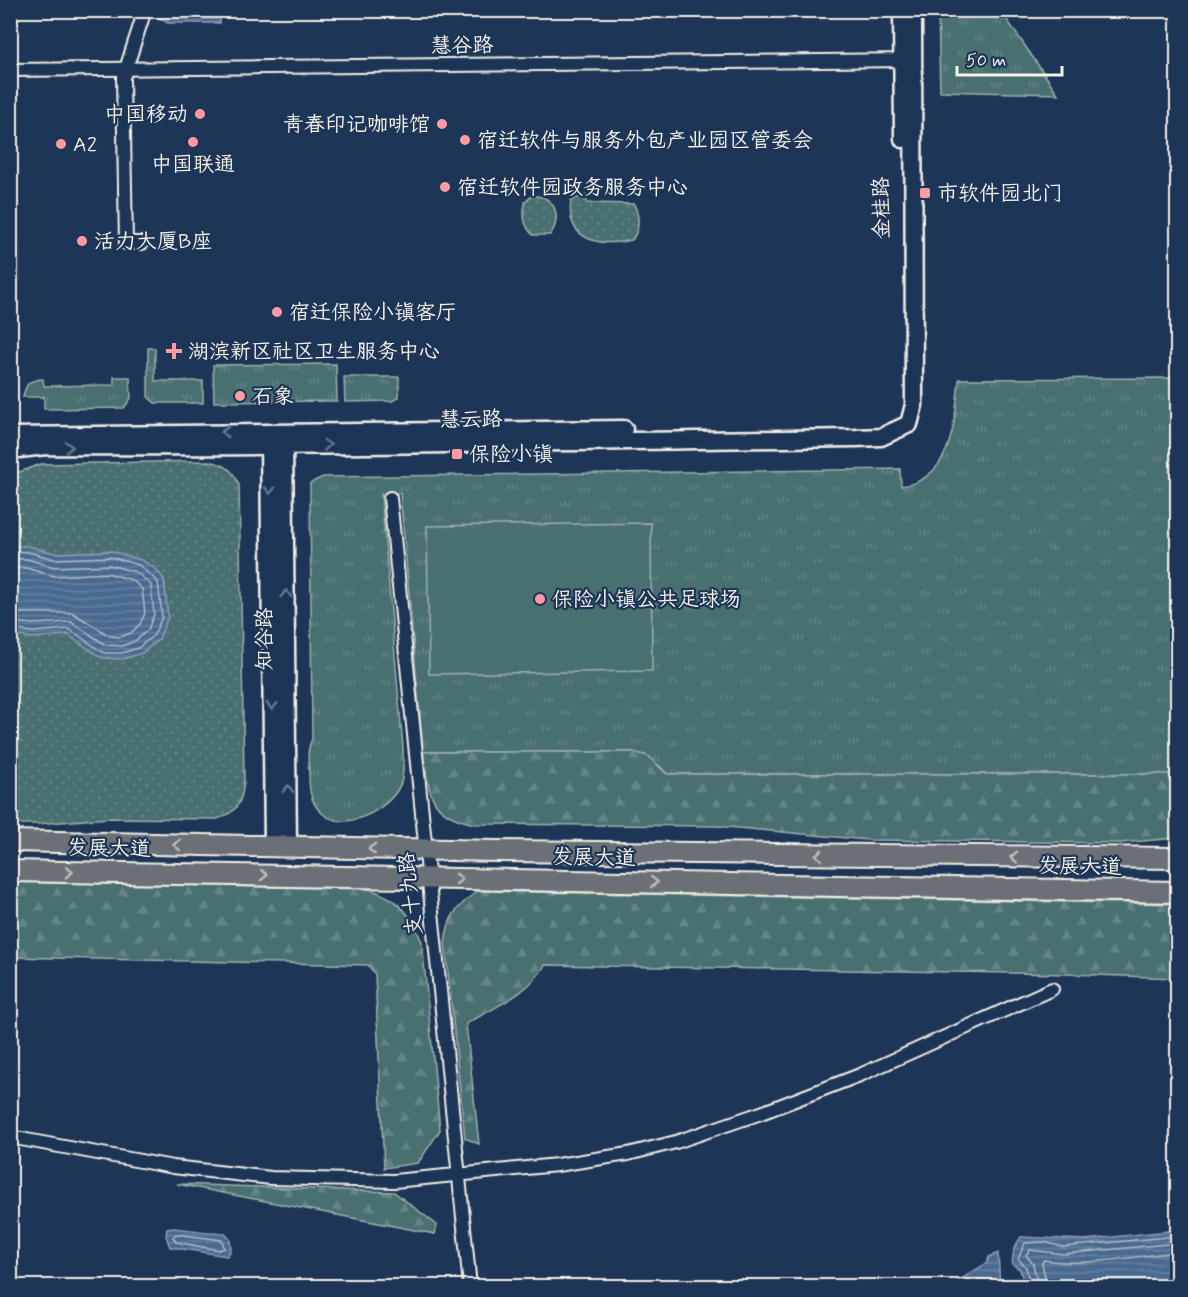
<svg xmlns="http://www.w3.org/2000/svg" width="1188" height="1297" font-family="Mynerve,'LXGW WenKai TC',sans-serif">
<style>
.grass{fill:url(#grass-tufts);stroke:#9fb0ac;stroke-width:1.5}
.forest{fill:url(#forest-firs);stroke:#9fb0ac;stroke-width:1.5}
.park{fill:url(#park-dots);stroke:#9fb0ac;stroke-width:1.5}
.pitch{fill:#4a6f71;stroke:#9fb0ac;stroke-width:1.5}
.water{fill:url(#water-rules);stroke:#8ea1b3;stroke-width:1.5}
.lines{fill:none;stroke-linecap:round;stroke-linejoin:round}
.shore{stroke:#b0bbc5;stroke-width:1.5}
.street-casing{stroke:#f4f1e8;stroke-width:16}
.secondary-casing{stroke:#f4f1e8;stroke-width:21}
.primary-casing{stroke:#f4f1e8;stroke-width:24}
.street{stroke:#1d3557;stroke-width:12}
.secondary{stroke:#1d3557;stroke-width:16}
.primary{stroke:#6b6f75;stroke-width:20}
.oneway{stroke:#68778a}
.oneway2{stroke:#bdbdba}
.poi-dot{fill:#ff9aa2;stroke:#1d3557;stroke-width:2}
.labels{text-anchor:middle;stroke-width:4.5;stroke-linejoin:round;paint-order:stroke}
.street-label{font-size:21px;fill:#f4f1e8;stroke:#1d3557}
.poi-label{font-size:21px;fill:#f4f1e8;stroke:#1d3557;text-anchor:start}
</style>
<defs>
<pattern id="grass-tufts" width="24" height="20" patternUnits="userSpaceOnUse" patternTransform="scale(1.5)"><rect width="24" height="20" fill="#4a6f71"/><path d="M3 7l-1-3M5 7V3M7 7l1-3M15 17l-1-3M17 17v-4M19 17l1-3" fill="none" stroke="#658485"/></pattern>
<pattern id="forest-firs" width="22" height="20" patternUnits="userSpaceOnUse" patternTransform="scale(1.5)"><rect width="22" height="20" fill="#4a6f71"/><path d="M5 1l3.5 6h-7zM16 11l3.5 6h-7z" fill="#658485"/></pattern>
<pattern id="park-dots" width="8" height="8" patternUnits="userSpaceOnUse" patternTransform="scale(1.5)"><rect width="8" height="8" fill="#4a6f71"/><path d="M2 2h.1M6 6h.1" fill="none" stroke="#658485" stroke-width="1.8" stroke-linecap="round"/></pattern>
<pattern id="water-rules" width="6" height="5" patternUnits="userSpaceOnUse" patternTransform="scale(1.5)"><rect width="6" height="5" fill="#4a6b90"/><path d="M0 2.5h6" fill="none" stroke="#6581a0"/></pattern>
</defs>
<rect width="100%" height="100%" fill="#1d3557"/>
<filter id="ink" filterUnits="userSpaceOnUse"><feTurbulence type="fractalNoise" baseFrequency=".0167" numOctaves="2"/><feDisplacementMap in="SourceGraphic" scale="12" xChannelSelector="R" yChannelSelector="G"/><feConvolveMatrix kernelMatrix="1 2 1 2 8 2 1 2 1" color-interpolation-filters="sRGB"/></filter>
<g filter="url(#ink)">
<!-- grass -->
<g class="grass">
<polygon points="938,11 1001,11 1058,94 940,91"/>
<polygon points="10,217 18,217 19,280 11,280"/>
<polygon points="148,348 155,348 155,381 203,381 203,403 155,403 148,397"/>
<polygon points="336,364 337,401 214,402 213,365"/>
<path d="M114 377H130L131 398 124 408 44 409V397H23C26 382 30 380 43 379L44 386 114 385Z"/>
<polygon points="344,377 399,377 399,397 392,401 345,402"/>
<path d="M1177 378V774H667L660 766 633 752H423L400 493 381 494 403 748C403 761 405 778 398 789 385 811 344 833 322 813 309 802 309 786 309 771 308 759 307 749 312 739L310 483 323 477 900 469 901 486C953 480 955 420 959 379Z"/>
</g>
<!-- forest -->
<g class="forest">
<path d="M423 752H633L648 756 667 774H1177V838L1120 843 868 840 716 826 475 824C427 814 430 794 423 752Z"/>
<path d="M11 882 369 889C400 899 410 913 422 942L440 1130 418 1163 384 1168 375 974 368 965 11 957Z"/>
<path d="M477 891 1177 904V978L1067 974 545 965C529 994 493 1008 466 1024L479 1144 465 1138 445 943C448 916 456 908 477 891Z"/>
<polygon points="177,1184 394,1192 437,1225 435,1234"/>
</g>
<!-- park -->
<g class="park">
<path d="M587 195V203L634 204C640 217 640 229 632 240 600 247 565 241 571 200Z"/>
<path d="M532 196C555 194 563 218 550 235H533C523 225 523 216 525 202Z"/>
<path d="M208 461C224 464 233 468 239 485L244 774C244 796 240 813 217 819L108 818 37 824H11V475L41 464Z"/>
</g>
<!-- pitch -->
<polygon class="pitch" points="651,523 652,671 429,674 427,526"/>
<!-- water -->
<g class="water">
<polygon points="152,11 169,11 181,17 204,16 205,11 220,11 220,23 168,23 151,14"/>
<polygon points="10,546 28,546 54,553 111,551 141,560 155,568 164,579 168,617 159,639 142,653 123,659 102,658 68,635 33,638 11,635"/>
<polygon points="174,1228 225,1234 230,1239 231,1250 227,1256 170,1247 166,1236 167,1229"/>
<polygon points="1177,1230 1177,1286 1024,1286 1020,1269 1012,1264 1014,1248 1021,1237 1085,1240"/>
<polygon points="998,1253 1000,1286 950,1286 987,1263 989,1257"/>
</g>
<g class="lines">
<!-- shore -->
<g class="shore">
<polyline points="10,551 28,552 54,559 110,557 139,565 158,582 162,617 154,635 138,648 122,653 104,653 69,629 33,632 10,629"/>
<polyline points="10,559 27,559 54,567 109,565 136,572 151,585 154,614 148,630 135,641 122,646 106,645 71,622 33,624 10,622"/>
<polyline points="10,568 26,568 54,576 107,573 132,580 142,589 145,613 140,624 131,633 120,637 110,636 73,613 10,613"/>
<polygon points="176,1234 222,1240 224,1248 219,1250 176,1242 173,1237"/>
<polyline points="1030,1286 1026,1267 1018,1259 1025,1243 1044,1242 1063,1247 1178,1236"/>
<polyline points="1038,1286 1033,1264 1026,1255 1030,1250 1063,1254 1178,1243"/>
<path d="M1047 1286 1042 1263 1044 1260C1088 1267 1134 1256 1178 1252"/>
</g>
<defs>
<g id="street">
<polyline points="10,70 910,60"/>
<polyline points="142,243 126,243 123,78 145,10"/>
<polyline points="390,498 470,1286"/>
<polyline points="10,1137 173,1167 271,1178 394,1181 557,1165 628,1154 676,1142 761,1113 860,1075 1052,989"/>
</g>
<g id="secondary">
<polyline points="902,11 903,139"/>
<polyline points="10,436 624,429"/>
<polyline points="284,437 288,847"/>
<polyline points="269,438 273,847"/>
<path d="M10 450 46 446C316 448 586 441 856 438L881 437 909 424 914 405 913 10"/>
</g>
<g id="primary">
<polyline points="10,841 497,851 1178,858"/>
<polyline points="10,871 1178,892"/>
</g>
</defs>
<!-- street casing -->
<use href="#street" class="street-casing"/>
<!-- secondary casing -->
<use href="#secondary" class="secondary-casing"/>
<!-- primary casing -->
<use href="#primary" class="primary-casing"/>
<!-- street -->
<use href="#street" class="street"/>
<!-- secondary -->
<use href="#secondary" class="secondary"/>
<!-- primary -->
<use href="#primary" class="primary"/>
</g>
<!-- one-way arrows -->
<defs><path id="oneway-chevron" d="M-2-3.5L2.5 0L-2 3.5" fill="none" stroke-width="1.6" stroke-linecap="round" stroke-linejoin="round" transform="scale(1.5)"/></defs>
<g class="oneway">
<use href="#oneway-chevron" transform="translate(225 432) rotate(180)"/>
<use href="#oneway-chevron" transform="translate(327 445) rotate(-2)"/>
<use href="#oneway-chevron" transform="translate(69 447)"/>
<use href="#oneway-chevron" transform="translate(270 490) rotate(90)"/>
<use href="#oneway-chevron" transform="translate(286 594) rotate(-90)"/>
<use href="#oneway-chevron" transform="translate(272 706) rotate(90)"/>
<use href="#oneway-chevron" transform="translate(288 789) rotate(-90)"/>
</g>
<g class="oneway2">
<use href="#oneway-chevron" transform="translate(177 845) rotate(-179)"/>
<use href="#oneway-chevron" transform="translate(372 849) rotate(-179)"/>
<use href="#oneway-chevron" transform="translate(819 855) rotate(-179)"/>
<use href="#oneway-chevron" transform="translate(1014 857) rotate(-179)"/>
<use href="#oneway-chevron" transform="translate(69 872) rotate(1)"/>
<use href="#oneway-chevron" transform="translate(264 875) rotate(1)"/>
<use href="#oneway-chevron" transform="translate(459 879) rotate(1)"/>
<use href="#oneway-chevron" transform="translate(654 882) rotate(1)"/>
</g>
</g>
<!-- markers -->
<g class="poi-dot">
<circle cx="200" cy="114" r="6"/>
<circle cx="442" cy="124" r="6"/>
<circle cx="465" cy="140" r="6"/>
<circle cx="193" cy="142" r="6"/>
<circle cx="61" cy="144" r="6"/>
<circle cx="445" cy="187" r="6"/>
<rect x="919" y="187" width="12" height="12" rx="3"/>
<circle cx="82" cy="241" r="6"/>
<circle cx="277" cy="312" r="6"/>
<path d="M171 342h6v6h6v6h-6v6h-6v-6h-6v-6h6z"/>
<circle cx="240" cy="396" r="6"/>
<rect x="451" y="448" width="12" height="12" rx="3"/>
<circle cx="540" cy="599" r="6"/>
</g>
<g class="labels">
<!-- street labels -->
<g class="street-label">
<text transform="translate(462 45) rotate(-1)" y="7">慧谷路</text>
<text transform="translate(881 208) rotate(-91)" y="7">金桂路</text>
<text transform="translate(471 419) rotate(-1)" y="7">慧云路</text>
<text transform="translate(264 639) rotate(-90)" y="7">知谷路</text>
<text transform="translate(109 848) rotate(1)" y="7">发展大道</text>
<text transform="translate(594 857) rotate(1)" y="7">发展大道</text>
<text transform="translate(1080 866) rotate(1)" y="7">发展大道</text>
<text transform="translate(410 894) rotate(-96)" y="7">支十九路</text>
</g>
<!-- poi labels -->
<g class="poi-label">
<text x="188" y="121" text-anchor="end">中国移动</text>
<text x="430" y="131" text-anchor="end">青春印记咖啡馆</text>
<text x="477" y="147">宿迁软件与服务外包产业园区管委会</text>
<text x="73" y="151">A2</text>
<text x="193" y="171" text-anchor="middle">中国联通</text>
<text x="457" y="194">宿迁软件园政务服务中心</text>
<text x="937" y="200">市软件园北门</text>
<text x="94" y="248">活力大厦B座</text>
<text x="289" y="319">宿迁保险小镇客厅</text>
<text x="188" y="358">湖滨新区社区卫生服务中心</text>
<text x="252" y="403">石象</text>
<text x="469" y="461">保险小镇</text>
<text x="552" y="606">保险小镇公共足球场</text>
</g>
</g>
<!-- margin -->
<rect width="1188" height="1297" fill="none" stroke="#1d3557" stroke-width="36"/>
<rect x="18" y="18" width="1152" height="1261" fill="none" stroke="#f4f1e8" stroke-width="2" filter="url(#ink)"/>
<!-- scale -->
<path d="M957 66v9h105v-9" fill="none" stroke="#f4f1e8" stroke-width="3"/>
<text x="966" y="66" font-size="18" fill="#f4f1e8" stroke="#1d3557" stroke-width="4.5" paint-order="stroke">50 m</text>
</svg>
